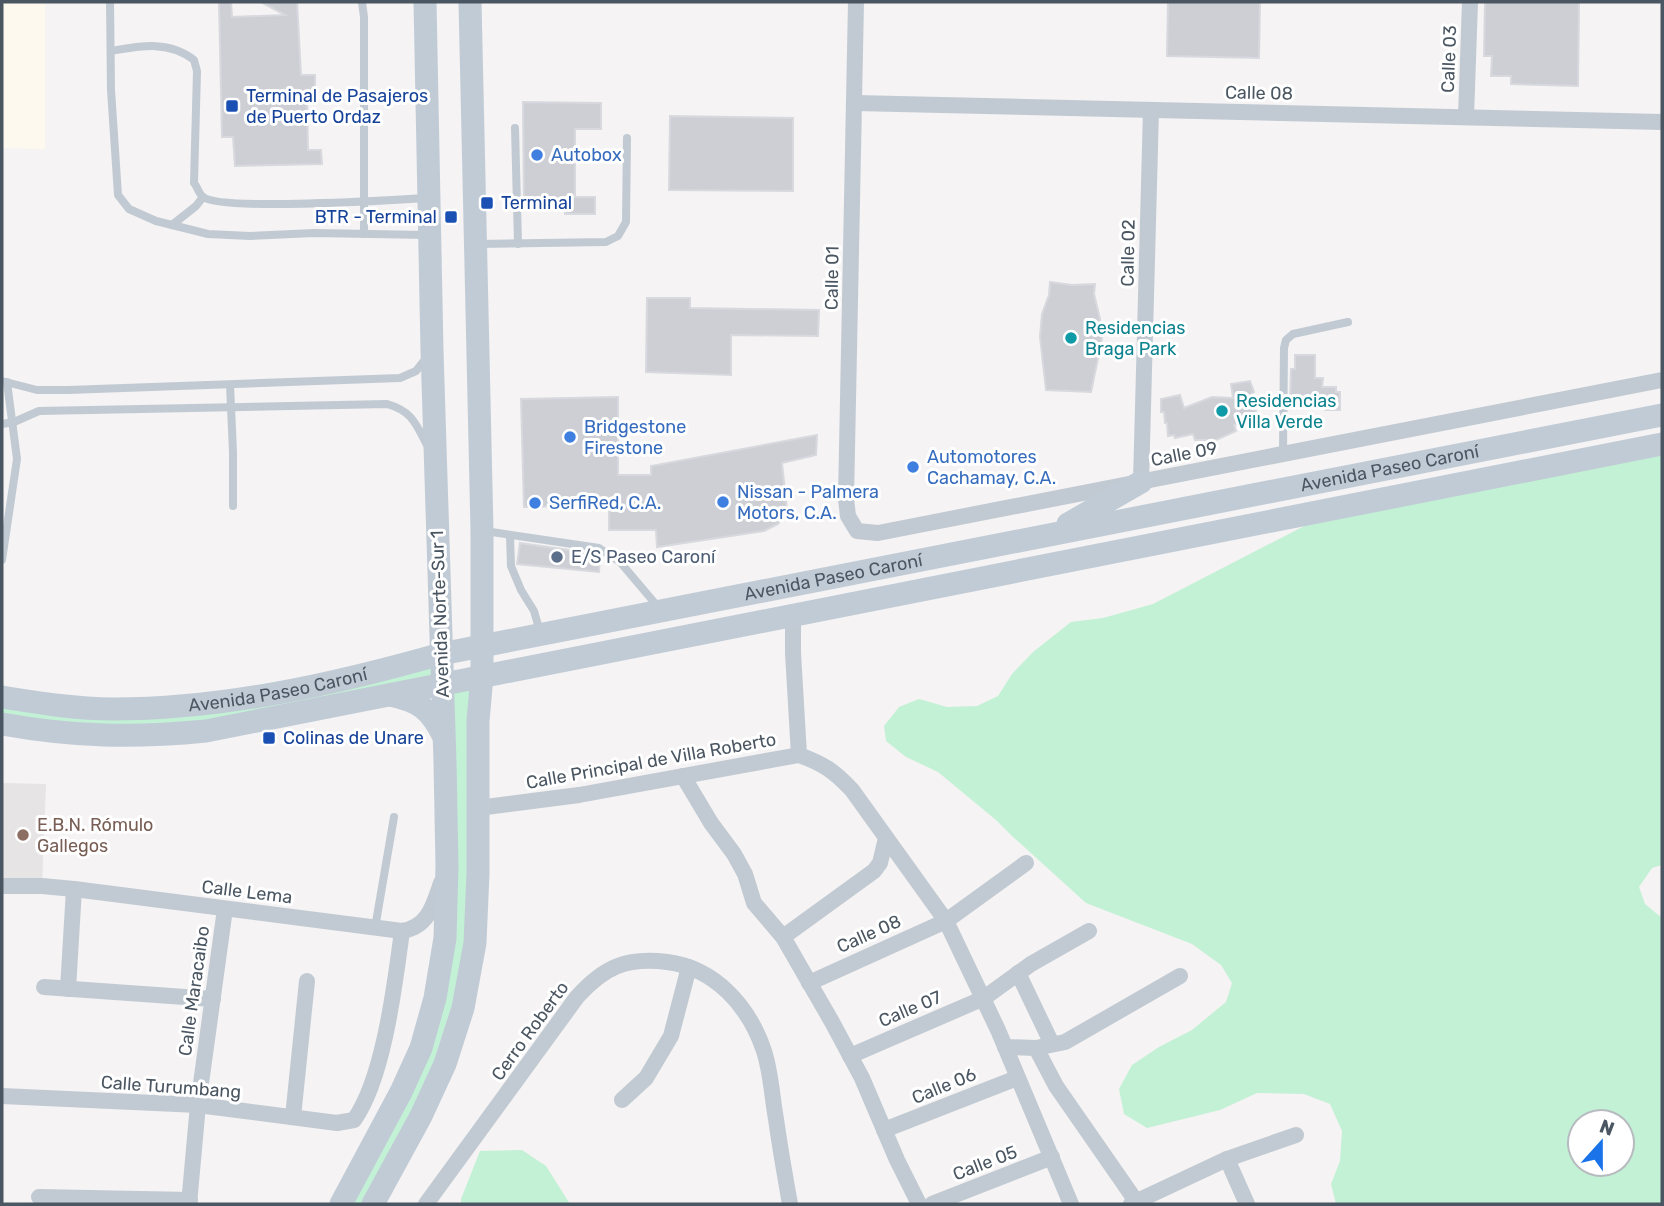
<svg xmlns="http://www.w3.org/2000/svg" width="1664" height="1206" font-family="Rubik,sans-serif">
<style>
.commercial{fill:#fdf9ef}
.education{fill:#e6e4e5}
.green{fill:#c3f1d5;fill-rule:evenodd}
.building{fill:#cdcfd5;stroke:#d7d9de;stroke-width:2}
.lines{fill:none;stroke-linecap:round;stroke-linejoin:round}
.lane{stroke:#c1cad2;stroke-width:8}
.street{stroke:#c1cad2;stroke-width:16}
.secondary{stroke:#c1cbd6;stroke-width:23}
.transit-dot{fill:#1a4fb4;stroke:#fff;stroke-width:2.5}
.shop-dot{fill:#3f7fe0;stroke:#fff;stroke-width:2.5}
.culture-dot{fill:#0f9aa8;stroke:#fff;stroke-width:2.5}
.service-dot{fill:#5c6f8a;stroke:#fff;stroke-width:2.5}
.education-dot{fill:#8d6e63;stroke:#fff;stroke-width:2.5}
.labels{text-anchor:middle;stroke-width:6;stroke-linejoin:round;paint-order:stroke}
.street-label{font-size:18px;fill:#4a5661;stroke:#fff}
.transit-label{font-size:18px;fill:#164399;stroke:#fff;text-anchor:start}
.shop-label{font-size:18px;fill:#366cbe;stroke:#fff;text-anchor:start}
.culture-label{font-size:18px;fill:#0d838f;stroke:#fff;text-anchor:start}
.service-label{font-size:18px;fill:#4e5e75;stroke:#fff;text-anchor:start}
.education-label{font-size:18px;fill:#785e54;stroke:#fff;text-anchor:start}
</style>
<rect width="100%" height="100%" fill="#f5f3f3"/>
<!-- commercial -->
<polygon class="commercial" points="2,2 45,2 45,149 2,148"/>
<!-- education -->
<polygon class="education" points="2,783 46,784 42,886 2,886"/>
<!-- green -->
<g class="green">
<path d="M1662 444V865L1652 868 1639 887 1645 904 1662 918V1204H1336L1331 1184 1340 1161 1342 1131 1330 1104 1304 1094 1257 1093 1220 1110 1147 1128 1124 1114 1119 1089 1132 1065 1159 1047 1192 1030 1226 1002 1232 983 1221 965 1192 944 1086 903 1012 836 996 820 938 772 906 757 886 741 884 726 899 707 919 699 947 707 977 706 998 696 1012 674 1033 652 1071 622 1103 618 1153 604 1341 507ZM1580 1122H1622V1164H1580Z"/>
<polygon points="441,654 443,683 482,676 463,1008 373,1204 341,1204 435,998 442,684 206,731 2,724 2,697 112,710"/>
<polygon points="522,1150 546,1166 570,1204 461,1204 461,1199 480,1151"/>
</g>
<!-- building -->
<g class="building">
<polygon points="219,2 231,2 232,17 285,15 261,2 297,2 301,75 315,75 315,96 307,96 308,150 321,150 322,164 235,166 233,137 222,137"/>
<polygon points="1168,2 1260,2 1259,58 1167,56"/>
<polygon points="1485,2 1579,2 1578,86 1511,84 1511,76 1491,76 1492,56 1484,56"/>
<polygon points="523,102 601,103 601,129 575,129 575,197 595,197 595,214 565,214 565,207 524,207"/>
<polygon points="670,116 793,118 793,191 669,190"/>
<polygon points="1050,282 1072,285 1095,284 1094,294 1100,319 1102,339 1091,392 1046,390 1040,337 1042,314 1049,295"/>
<polygon points="647,298 690,298 690,308 819,310 818,336 731,335 731,375 646,372"/>
<polygon points="1295,355 1315,355 1315,378 1323,378 1322,387 1336,387 1336,392 1340,392 1340,410 1325,410 1325,408 1317,408 1317,406 1294,406 1294,401 1290,401 1291,369 1295,369"/>
<polygon points="1250,381 1254,392 1252,393 1256,404 1253,405 1258,416 1252,418 1253,421 1234,425 1236,431 1216,440 1195,440 1193,434 1175,438 1174,435 1168,436 1167,423 1165,423 1164,412 1161,412 1161,399 1180,395 1184,408 1212,397 1233,398 1231,384"/>
<polygon points="618,397 618,475 651,475 651,466 817,435 816,455 782,463 787,510 778,524 764,531 657,547 656,530 609,530 609,505 524,507 521,399"/>
<polygon points="520,543 597,554 600,557 599,572 517,564"/>
</g>
<g class="lines">
<!-- lane -->
<g class="lane">
<polyline points="110,2 111,90 118,195 129,209 156,221 208,234 250,236 314,233 427,235"/>
<polyline points="362,2 364,17 364,234"/>
<path d="M111 51C140 46 169 40 194 60L197 71 194 183C197 186 199 194 203 197 220 211 394 200 426 198"/>
<polyline points="515,128 518,244"/>
<polyline points="172,225 196,206 203,197"/>
<polyline points="477,244 606,242 618,236 626,222 627,138"/>
<polyline points="2,381 37,390 68,390 400,378 416,371 427,357"/>
<polyline points="230,385 233,452 233,506"/>
<path d="M2 424 14 422 39 411 387 404C412 411 416 424 427 445"/>
<polyline points="1283,454 1284,348 1286,340 1293,334 1348,322"/>
<polyline points="485,531 599,548 620,562 659,608"/>
<polyline points="510,536 511,566 521,590 534,611 540,632"/>
<polyline points="2,560 17,459 7,382"/>
<polyline points="375,928 394,817"/>
</g>
<!-- street -->
<g class="street">
<polyline points="856,2 846,499 848,516 857,531 878,533 1662,380"/>
<polyline points="855,103 1662,122"/>
<polyline points="1466,117 1470,2"/>
<polyline points="1141,482 1151,110"/>
<polyline points="793,614 793,653 799,755"/>
<polyline points="683,776 711,823 734,854 745,874 754,903 783,937 832,1022 862,1078 897,1160 919,1204"/>
<path d="M478 808 579 795 799 755C824 764 834 771 852 790L946 921 998 1030 1071 1204"/>
<path d="M2 886H42L74 889 402 931C428 927 433 906 441 883"/>
<polyline points="783,937 874,871 880,863 886,838"/>
<polyline points="1018,973 1052,1044"/>
<polyline points="809,983 946,921 1026,863"/>
<polyline points="44,987 213,999"/>
<polyline points="68,989 74,889"/>
<polyline points="1005,1047 1036,1048 1065,1042 1180,976"/>
<polyline points="1036,1048 1056,1086 1138,1204"/>
<polyline points="850,1056 984,998 1031,964 1089,931"/>
<path d="M2 1096 198 1105 337 1123 354 1120C384 1078 395 983 402 931"/>
<polyline points="622,1100 646,1078 671,1036 689,967"/>
<polyline points="293,1117 307,981"/>
<polyline points="884,1130 1017,1078"/>
<polyline points="1227,1159 1247,1204"/>
<polyline points="39,1197 190,1200"/>
<polyline points="189,1204 198,1105 225,909"/>
<path d="M426 1204 577 997C604 967 626 957 667 962 715 968 749 1006 764 1051 771 1072 772 1097 776 1119 780 1148 785 1176 790 1204"/>
<polyline points="932,1204 1052,1157"/>
<polyline points="1131,1204 1227,1159 1296,1135"/>
</g>
<!-- secondary -->
<g class="secondary">
<polyline points="1068,524 1141,482"/>
<path d="M390 695C419 701 430 709 443 735"/>
<path id="s1" d="M2 697C39 703 76 709 114 709 224 709 335 684 441 654L1662 415"/>
<path d="M2 724C74 737 134 738 206 731L1662 444"/>
<polyline points="341,1204 401,1092 421,1048 435,998 445,938 447,866 445,762 432,351 425,2"/>
<polyline points="373,1204 421,1116 445,1064 463,1008 475,943 478,873 478,721 482,676 482,531 470,2"/>
</g>
</g>
<!-- markers -->
<g class="transit-dot">
<rect x="225" y="99" width="14" height="14" rx="3.5"/>
<rect x="480" y="196" width="14" height="14" rx="3.5"/>
<rect x="444" y="210" width="14" height="14" rx="3.5"/>
<rect x="262" y="731" width="14" height="14" rx="3.5"/>
</g>
<g class="shop-dot">
<circle cx="537" cy="155" r="7"/>
<circle cx="570" cy="437" r="7"/>
<circle cx="913" cy="467" r="7"/>
<circle cx="723" cy="502" r="7"/>
<circle cx="535" cy="503" r="7"/>
</g>
<g class="culture-dot">
<circle cx="1071" cy="338" r="7"/>
<circle cx="1222" cy="411" r="7"/>
</g>
<circle class="service-dot" cx="557" cy="557" r="7"/>
<circle class="education-dot" cx="23" cy="835" r="7"/>
<g class="labels">
<!-- street labels -->
<g class="street-label">
<text transform="translate(1449 59) rotate(-88)" y="6">Calle 03</text>
<text transform="translate(1259 93) rotate(1)" y="6">Calle 08</text>
<text transform="translate(1128 253) rotate(-89)" y="6">Calle 02</text>
<text transform="translate(832 278) rotate(-89)" y="6">Calle 01</text>
<text transform="translate(1184 454) rotate(-11)" y="6">Calle 09</text>
<text dy="6" stroke="none"><textPath href="#s1" startOffset="1412">Avenida Paseo Caroní</textPath></text>
<text dy="6" stroke="none"><textPath href="#s1" startOffset="845">Avenida Paseo Caroní</textPath></text>
<text transform="translate(440 614) rotate(-92)" y="6">Avenida Norte-Sur 1</text>
<text dy="6" stroke="none"><textPath href="#s1" startOffset="278">Avenida Paseo Caroní</textPath></text>
<text transform="translate(651 761) rotate(-10)" y="6">Calle Principal de Villa Roberto</text>
<text transform="translate(247 892) rotate(7)" y="6">Calle Lema</text>
<text transform="translate(869 934) rotate(-24)" y="6">Calle 08</text>
<text transform="translate(194 991) rotate(-82)" y="6">Calle Maracaibo</text>
<text transform="translate(910 1009) rotate(-23)" y="6">Calle 07</text>
<text transform="translate(530 1031) rotate(-54)" y="6">Cerro Roberto</text>
<text transform="translate(944 1086) rotate(-22)" y="6">Calle 06</text>
<text transform="translate(171 1087) rotate(4)" y="6">Calle Turumbang</text>
<text transform="translate(985 1163) rotate(-21)" y="6">Calle 05</text>
</g>
<!-- transit labels -->
<g class="transit-label">
<text x="246" y="102">Terminal de Pasajeros<tspan x="246" dy="21">de Puerto Ordaz</tspan></text>
<text x="501" y="209">Terminal</text>
<text x="437" y="223" text-anchor="end">BTR - Terminal</text>
<text x="283" y="744">Colinas de Unare</text>
</g>
<!-- shop labels -->
<g class="shop-label">
<text x="551" y="161">Autobox</text>
<text x="584" y="433">Bridgestone<tspan x="584" dy="21">Firestone</tspan></text>
<text x="927" y="463">Automotores<tspan x="927" dy="21">Cachamay, C.A.</tspan></text>
<text x="737" y="498">Nissan - Palmera<tspan x="737" dy="21">Motors, C.A.</tspan></text>
<text x="549" y="509">SerfiRed, C.A.</text>
</g>
<!-- culture labels -->
<g class="culture-label">
<text x="1085" y="334">Residencias<tspan x="1085" dy="21">Braga Park</tspan></text>
<text x="1236" y="407">Residencias<tspan x="1236" dy="21">Villa Verde</tspan></text>
</g>
<!-- service labels -->
<g class="service-label">
<text x="571" y="563">E/S Paseo Caroní</text>
</g>
<!-- education labels -->
<g class="education-label">
<text x="37" y="831">E.B.N. Rómulo<tspan x="37" dy="21">Gallegos</tspan></text>
</g>
</g>
<!-- border -->
<rect width="1664" height="1206" fill="none" stroke="#4a5661" stroke-width="7"/>
<!-- north arrow -->
<g transform="translate(1601 1143) rotate(21)"><circle r="33" fill="#ffffff" stroke="#b7bbc0" stroke-width="2"/>
<path d="M0-5L12 26L0 18L-12 26Z" fill="#1a73e8"/>
<text y="-10" font-size="19" font-weight="bold" text-anchor="middle" fill="#4a5661">N</text>
</g>
</svg>
